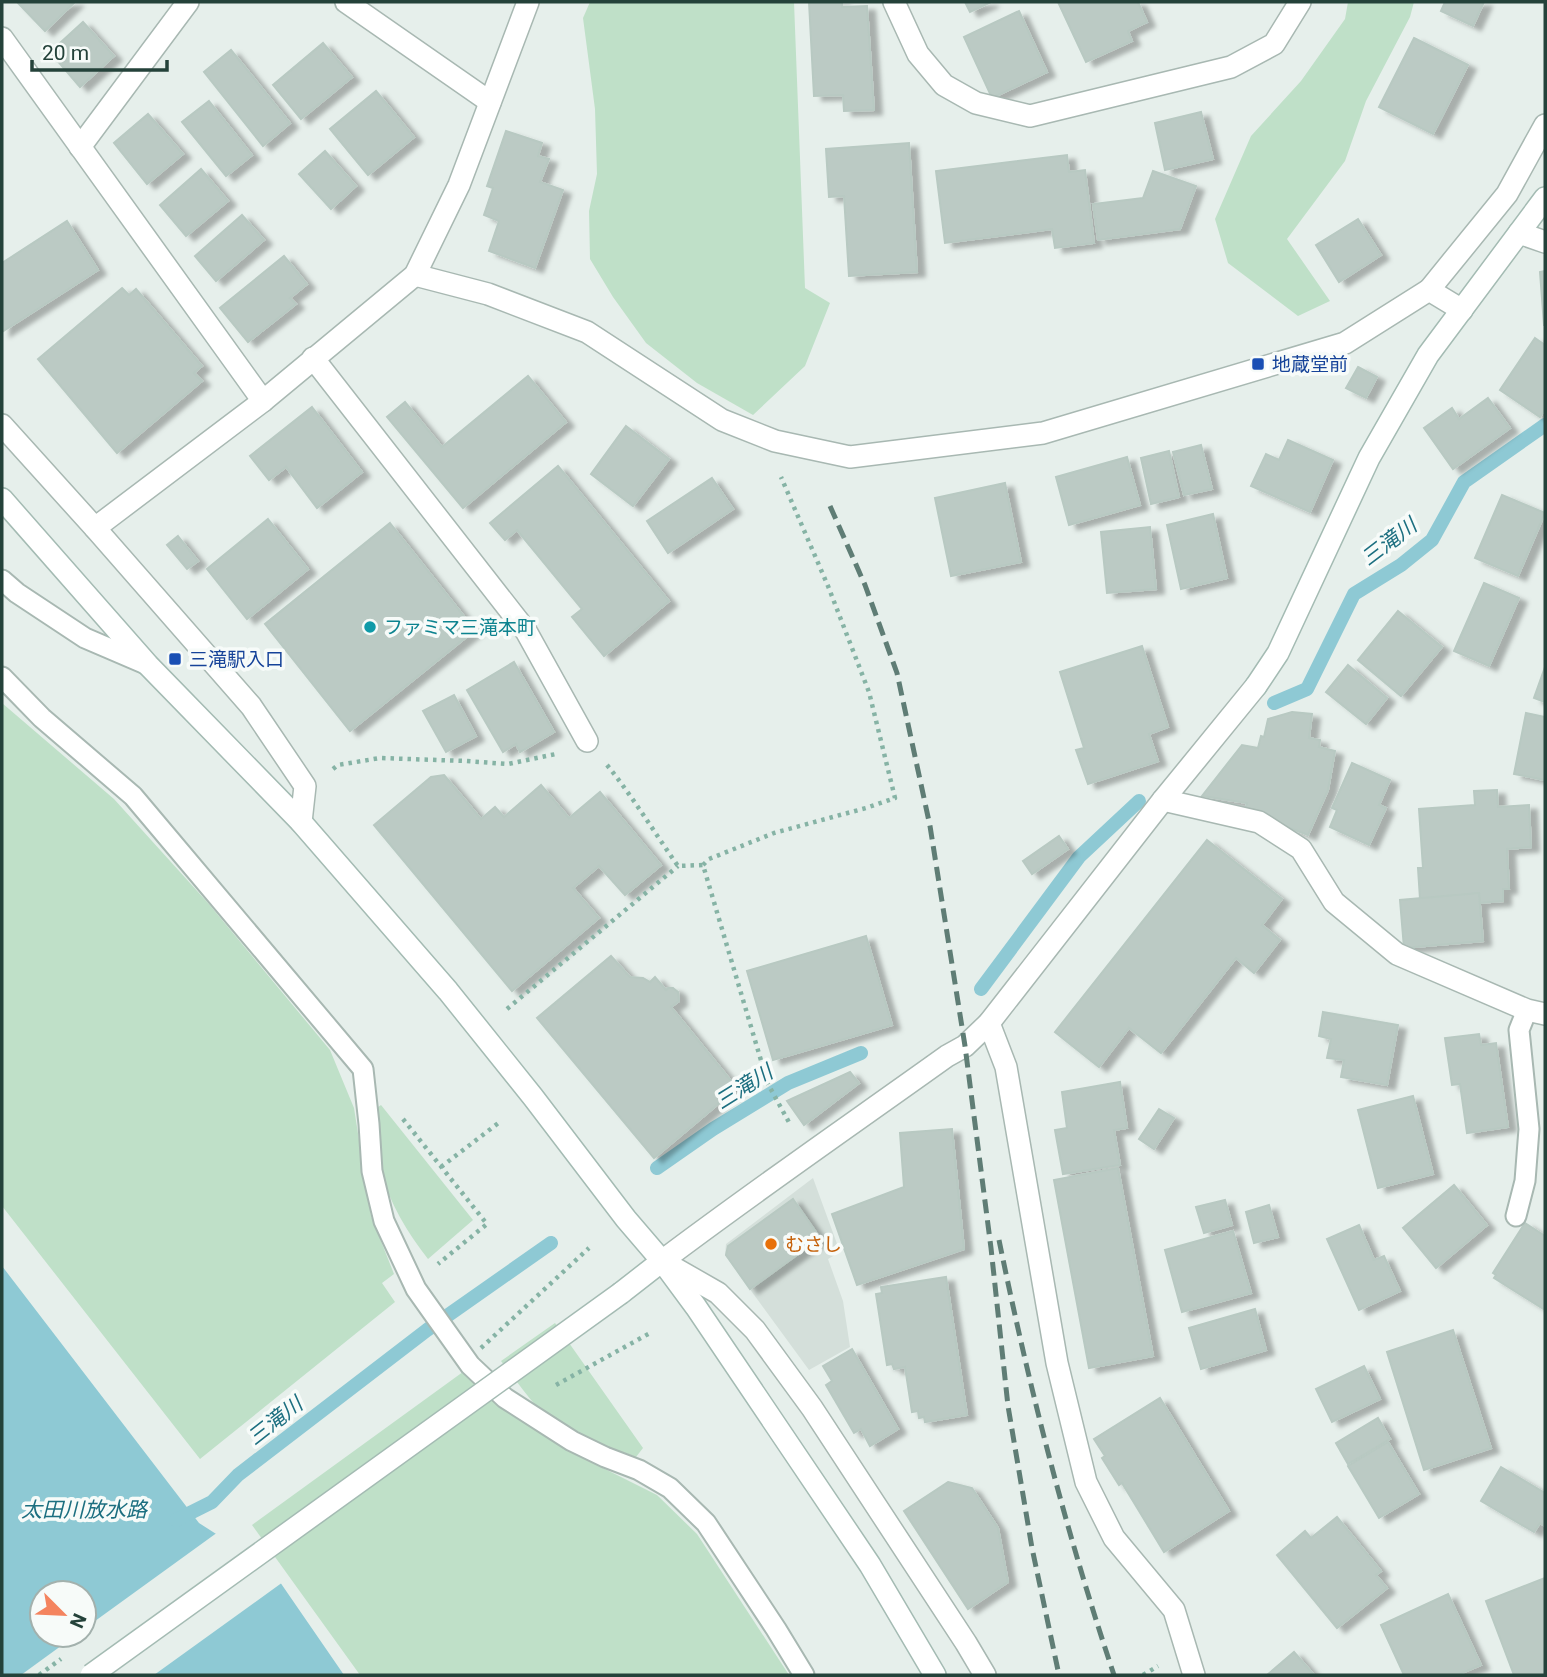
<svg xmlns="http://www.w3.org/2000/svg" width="1547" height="1677" font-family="Roboto,'Noto Sans JP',sans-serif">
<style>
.built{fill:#d4dfda}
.green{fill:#bfe0c8}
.water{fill:#8ec9d4;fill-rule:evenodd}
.pier{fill:#e6efeb}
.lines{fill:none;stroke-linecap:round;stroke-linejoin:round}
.stream{stroke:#8ec9d4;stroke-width:14}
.building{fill:#bbcac4;stroke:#b8c9c2;stroke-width:2;filter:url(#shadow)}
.lane-casing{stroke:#a8b8b2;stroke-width:23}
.street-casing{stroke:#a8b8b2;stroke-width:24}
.secondary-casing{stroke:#a4bbb3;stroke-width:24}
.path{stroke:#86b3a5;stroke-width:4.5;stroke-dasharray:3.5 5;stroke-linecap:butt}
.lane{stroke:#fff;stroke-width:19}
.street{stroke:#fff;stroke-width:21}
.secondary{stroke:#fff;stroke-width:21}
.rail{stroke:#5f7d75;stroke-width:5;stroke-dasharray:14 7;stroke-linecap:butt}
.secondary-bridge-casing{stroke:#a4bbb3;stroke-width:24;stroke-linecap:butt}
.path-bridge{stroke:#86b3a5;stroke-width:4.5;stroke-dasharray:3.5 5;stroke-linecap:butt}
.secondary-bridge{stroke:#fff;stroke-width:21}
.transit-dot{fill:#1a4fb4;stroke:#f7fbf9;stroke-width:2.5}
.culture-dot{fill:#0f9aa8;stroke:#f7fbf9;stroke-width:2.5}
.food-dot{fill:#e8710a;stroke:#f7fbf9;stroke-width:2.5}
.labels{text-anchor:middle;stroke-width:7;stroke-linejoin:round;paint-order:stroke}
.transit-label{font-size:19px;fill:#164399;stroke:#f7fbf9;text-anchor:start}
.culture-label{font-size:19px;fill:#0d838f;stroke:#f7fbf9;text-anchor:start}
.food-label{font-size:19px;fill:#c56008;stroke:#f7fbf9;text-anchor:start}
.water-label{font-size:21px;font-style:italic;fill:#1c6f80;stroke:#f7fbf9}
</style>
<defs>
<filter id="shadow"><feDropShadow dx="8" dy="4.5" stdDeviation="2" flood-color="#0004"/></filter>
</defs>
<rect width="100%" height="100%" fill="#e6efeb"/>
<!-- built -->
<polygon class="built" points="813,1178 840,1252 828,1259 843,1301 850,1347 809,1370 725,1255 726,1244"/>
<!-- green -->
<g class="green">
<polygon points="590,2 794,2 805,288 830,303 805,366 753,415 697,383 646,343 613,297 590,259 589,211 597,174 595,109 583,18"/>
<polygon points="1348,2 1414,2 1410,17 1366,101 1345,161 1287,239 1330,301 1298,316 1228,263 1215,219 1251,136 1301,81 1345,19"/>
<polygon points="2,703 114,799 208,903 330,1050 354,1108 371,1216 394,1274 382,1283 395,1302 200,1459 2,1206"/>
<path d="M381 1105 473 1220 428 1259C407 1232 390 1204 381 1171 376 1152 376 1129 374 1110Z"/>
<path d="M555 1323 643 1448 636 1457C602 1444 564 1434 538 1408 525 1394 513 1376 501 1361Z"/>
<polygon points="467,1369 533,1426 571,1452 657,1495 697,1534 789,1675 360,1675 252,1525"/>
</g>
<!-- water -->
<path class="water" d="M2 1266 199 1523 271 1569 344 1675H2ZM42 1593H84V1635H42Z"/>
<!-- pier -->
<polygon class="pier" points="218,1532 273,1567 283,1582 154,1675 21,1675 76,1635 84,1635 84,1629"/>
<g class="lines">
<!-- stream -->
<g class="stream">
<polyline points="1274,703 1307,689 1354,594 1401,565 1432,540 1464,482 1545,425"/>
<polyline points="981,989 1079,857 1139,801"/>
<polyline points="657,1168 713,1129 788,1083 861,1053"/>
<polyline points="176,1520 212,1502 238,1475 427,1330 551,1243"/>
</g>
</g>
<!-- building -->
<g class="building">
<polygon points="17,2 75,2 45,31"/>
<polygon points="809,2 842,2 842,7 867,6 874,110 844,111 843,95 814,96"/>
<polygon points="965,2 991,2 970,12"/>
<polygon points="1058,2 1138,2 1147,22 1128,31 1132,41 1086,62"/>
<polygon points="1445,2 1484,2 1473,26 1441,11"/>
<polygon points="1019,11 1047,72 992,98 964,37"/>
<polygon points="83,22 114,56 80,87 50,52"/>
<polygon points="1414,38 1468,65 1433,134 1379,107"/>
<polygon points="323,43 352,77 301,119 273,85"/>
<polygon points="231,50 290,123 263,146 204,72"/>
<polygon points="376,91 414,137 368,175 330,129"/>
<polygon points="209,101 252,155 226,176 182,122"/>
<polygon points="1201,112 1213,159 1165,170 1155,123"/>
<polygon points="148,114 183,154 147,184 114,143"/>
<polygon points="506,131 542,143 538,156 549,159 540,182 563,190 535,268 489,251 499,221 484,215 493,188 487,186"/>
<polygon points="909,143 917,272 849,276 844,196 829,197 826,149"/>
<polygon points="325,151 356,186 331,209 299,174"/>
<polygon points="1067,155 1069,172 1085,170 1094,243 1055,248 1052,229 945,243 936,171"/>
<polygon points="201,169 228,201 186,236 160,205"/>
<polygon points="1153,171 1196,186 1180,229 1098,240 1093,204 1143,198"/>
<polygon points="242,215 264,240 216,281 195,256"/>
<polygon points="1358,219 1381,255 1339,282 1316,245"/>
<polygon points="67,221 98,270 2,332 2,263"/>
<polygon points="284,256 307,284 290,298 296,304 248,342 220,308"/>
<polygon points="1545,271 1545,325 1544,325 1540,272"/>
<polygon points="122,288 129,295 136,289 202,366 194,373 202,381 117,453 38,359"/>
<polygon points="1535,338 1545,345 1545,409 1540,417 1500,390"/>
<polygon points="1358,367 1377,377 1366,398 1346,388"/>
<polygon points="528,376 566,422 463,508 387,417 405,402 442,447"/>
<polygon points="1488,398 1510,428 1453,469 1424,428 1452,408 1459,419"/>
<polygon points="312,407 362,472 317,508 286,467 269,480 250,456"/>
<polygon points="626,426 669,459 633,506 591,474"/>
<polygon points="1288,440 1333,460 1310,512 1251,486 1266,454 1279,460"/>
<polygon points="1201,445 1212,489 1184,495 1173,452"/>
<polygon points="1169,451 1179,497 1151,504 1141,458"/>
<polygon points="1127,457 1140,505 1069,525 1056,477"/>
<polygon points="558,466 669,601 604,656 572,617 582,609 517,530 505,540 490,523"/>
<polygon points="712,478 733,509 668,553 647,521"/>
<polygon points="1005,483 1021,562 951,576 935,498"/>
<polygon points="1502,495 1545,513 1518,576 1475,558"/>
<polygon points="1213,514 1227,578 1181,589 1167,525"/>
<polygon points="268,519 308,569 247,619 207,569"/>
<polygon points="390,523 475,630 350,731 265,624"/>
<polygon points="1150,527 1156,589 1107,593 1101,532"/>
<polygon points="178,536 198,561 187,569 167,545"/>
<polygon points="1484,583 1519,598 1489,666 1454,651"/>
<polygon points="1398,611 1442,647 1401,696 1358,660"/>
<polygon points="1142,646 1168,727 1149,734 1158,761 1088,784 1076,750 1084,748 1060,672"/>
<polygon points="514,662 554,732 520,752 516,744 503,752 467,690"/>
<polygon points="1348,665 1387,698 1366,724 1326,692"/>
<polygon points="1545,667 1545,702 1534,698"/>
<polygon points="454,695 476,736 446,752 423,711"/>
<polygon points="1292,712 1312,714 1309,738 1320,740 1319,747 1335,751 1328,790 1308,835 1245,811 1247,803 1202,796 1242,745 1258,748 1261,736 1264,737 1268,719"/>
<polygon points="1526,713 1545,717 1545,780 1514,774"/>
<polygon points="1352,763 1390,780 1379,805 1386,808 1369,845 1330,827 1337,810 1332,808"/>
<polygon points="444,775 481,819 495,807 504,817 541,785 569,818 600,792 661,865 625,895 599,866 573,888 599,918 512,991 374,825 431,777"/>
<polygon points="1497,790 1498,807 1529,805 1531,847 1507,849 1509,889 1503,889 1503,901 1480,903 1479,893 1420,899 1418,868 1423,868 1419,809 1475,805 1474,791"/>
<polygon points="1059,836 1068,849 1032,874 1023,861"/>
<polygon points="1207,840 1282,899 1262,925 1280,940 1254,973 1236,958 1161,1053 1129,1028 1099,1067 1055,1032"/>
<polygon points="1479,893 1483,941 1404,948 1400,900"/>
<polygon points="866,936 892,1025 773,1060 747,971"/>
<polygon points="611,956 630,977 643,978 650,982 655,977 666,990 668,988 673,988 678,992 679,1001 671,1007 737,1088 654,1158 537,1018"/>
<polygon points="1323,1012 1398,1025 1387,1085 1341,1077 1344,1060 1327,1058 1331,1039 1319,1036"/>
<polygon points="1479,1034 1481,1045 1496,1043 1508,1127 1467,1133 1460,1084 1452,1085 1445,1038"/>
<polygon points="850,1072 859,1083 804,1125 787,1101"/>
<polygon points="1120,1082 1127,1128 1114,1130 1120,1165 1063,1174 1055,1130 1067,1128 1062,1092"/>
<polygon points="1413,1096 1433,1174 1378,1188 1358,1110"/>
<polygon points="1159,1109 1174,1118 1154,1149 1139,1139"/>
<polygon points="952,1129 964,1249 857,1285 832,1214 904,1187 900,1133"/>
<polygon points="1118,1168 1153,1356 1089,1368 1054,1180"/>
<polygon points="1454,1185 1487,1225 1436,1268 1403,1228"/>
<polygon points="793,1199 820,1238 750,1289 726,1255 728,1246"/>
<polygon points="1225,1200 1232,1225 1204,1233 1196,1207"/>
<polygon points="1269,1205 1278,1237 1254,1243 1246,1212"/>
<polygon points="1525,1223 1545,1236 1545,1310 1494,1278 1496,1275 1493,1273"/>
<polygon points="1359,1225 1374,1260 1384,1256 1400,1291 1359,1310 1327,1239"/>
<polygon points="1233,1231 1251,1293 1182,1312 1165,1250"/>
<polygon points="946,1277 967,1415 925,1422 924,1417 919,1418 918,1411 912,1412 905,1367 894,1369 892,1364 887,1365 876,1294 882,1293 881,1287"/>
<polygon points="1255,1309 1266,1350 1201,1369 1189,1328"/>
<polygon points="1453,1330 1491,1448 1424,1470 1387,1352"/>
<polygon points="852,1349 898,1429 870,1446 861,1429 854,1433 826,1385 832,1381 823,1366"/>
<polygon points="1364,1366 1380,1399 1332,1422 1316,1389"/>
<polygon points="1160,1398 1229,1511 1164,1552 1122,1483 1119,1485 1102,1458 1105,1456 1094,1439"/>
<polygon points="1378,1418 1390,1439 1348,1464 1336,1443"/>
<polygon points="1388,1442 1419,1494 1379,1518 1348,1466"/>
<polygon points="1501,1467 1545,1493 1545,1526 1540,1523 1534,1532 1481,1501"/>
<polygon points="948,1482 972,1488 998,1528 1008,1582 968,1609 904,1511"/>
<polygon points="1337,1517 1381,1571 1376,1575 1387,1588 1337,1628 1277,1555 1305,1531 1311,1538"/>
<polygon points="1545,1578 1545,1675 1514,1675 1486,1601"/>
<polygon points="1448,1594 1481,1665 1457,1675 1404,1675 1381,1625"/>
<polygon points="1294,1652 1314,1675 1267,1675"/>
</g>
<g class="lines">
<defs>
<g id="lane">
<polyline points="2,580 17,593 85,638 148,665"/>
<polyline points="2,677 42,718 133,796 363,1069 369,1124 372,1171 384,1221 416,1289 470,1365 505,1398 572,1441 605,1457 639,1470 670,1488 706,1523 776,1629 804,1675"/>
<polyline points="1516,1216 1525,1181 1529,1129 1519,1030 1527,1010"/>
</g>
<g id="street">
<polyline points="346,2 490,102"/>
<polyline points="894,2 918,54 944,85 976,103 1030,116 1231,67 1274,44 1300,2"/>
<polyline points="2,38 263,401"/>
<polyline points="80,147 188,2"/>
<polyline points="1519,233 1545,242"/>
<polyline points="415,275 488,294 587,332 722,420 775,441 850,457 1043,433 1345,343 1429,290 1462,310"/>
<polyline points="1429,290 1507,194 1545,125"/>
<polyline points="313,358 526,631 587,741"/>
<polyline points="2,425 95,528 251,706 305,786 301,822"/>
<polyline points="95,528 263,401 415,275 459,185 528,2"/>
<polyline points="1163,800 1259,822 1301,849 1334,902 1397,954 1527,1010 1545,1014"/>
<polyline points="989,1023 1006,1067 1057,1363 1086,1482 1114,1538 1174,1610 1194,1675"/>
<path d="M985 1675 966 1643 812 1408 755 1330 718 1293 662 1261C756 1190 852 1124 947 1056L965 1046 989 1023 1163 800 1256 686"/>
</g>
<g id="secondary">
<polyline points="2,499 148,665 301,822 448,991 533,1097 626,1219 662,1261 696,1307 870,1565 935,1675"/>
<polyline points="1256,686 1278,653 1369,458 1428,355 1545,198"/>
<polyline points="621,1293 662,1261"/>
</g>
</defs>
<!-- lane casing -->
<use href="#lane" class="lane-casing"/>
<!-- street casing -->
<use href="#street" class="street-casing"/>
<!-- secondary casing -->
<use href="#secondary" class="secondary-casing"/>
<!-- path -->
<g class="path">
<path d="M607 765C633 797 654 832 678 866L703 865 768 1084 791 1126"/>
<polyline points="333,769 338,765 380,758 466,761 508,764 556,754"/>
<polyline points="703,865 709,859 774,833 866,808 895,798 869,692 828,586 781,477"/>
<polyline points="507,1009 678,866"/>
<polyline points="403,1119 487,1224 438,1264"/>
<polyline points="441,1167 501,1121"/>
<polyline points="1143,1675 1158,1666"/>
</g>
<!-- lane -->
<use href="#lane" class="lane"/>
<!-- street -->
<use href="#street" class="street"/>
<!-- secondary -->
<use href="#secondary" class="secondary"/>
<!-- rail -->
<g class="rail">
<polyline points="830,506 865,585 897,673 930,826 965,1046 991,1248 1008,1406 1032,1548 1059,1675"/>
<path d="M999 1240C1029 1387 1066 1532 1114 1675"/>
</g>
<defs>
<polyline id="secondary-bridge" points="91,1675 621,1293"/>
</defs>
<!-- secondary-bridge casing -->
<use href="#secondary-bridge" class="secondary-bridge-casing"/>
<!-- path-bridge -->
<g class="path-bridge">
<polyline points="481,1348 589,1248"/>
<polyline points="556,1385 650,1333"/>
<polyline points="39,1675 61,1659"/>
</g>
<!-- secondary-bridge -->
<use href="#secondary-bridge" class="secondary-bridge"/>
</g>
<!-- markers -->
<g class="transit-dot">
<rect x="1251" y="357" width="14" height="14" rx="3.5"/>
<rect x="168" y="652" width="14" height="14" rx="3.5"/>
</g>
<circle class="culture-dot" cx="370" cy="627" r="7"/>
<circle class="food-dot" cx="771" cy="1244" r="7"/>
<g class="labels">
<!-- transit labels -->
<g class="transit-label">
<text x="1272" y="371">地蔵堂前</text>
<text x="189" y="666">三滝駅入口</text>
</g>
<!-- culture labels -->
<g class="culture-label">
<text x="384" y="634">ファミマ三滝本町</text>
</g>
<!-- food labels -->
<g class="food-label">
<text x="785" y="1251">むさし</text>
</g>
<!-- water labels -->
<g class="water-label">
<text transform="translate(1389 542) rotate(-37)" y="7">三滝川</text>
<text transform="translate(744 1087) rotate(-32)" y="7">三滝川</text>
<text transform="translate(275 1421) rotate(-38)" y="7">三滝川</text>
<text x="84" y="1517">太田川放水路</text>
</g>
</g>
<!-- border -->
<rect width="1547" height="1677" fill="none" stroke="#24423a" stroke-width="7"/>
<!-- north arrow -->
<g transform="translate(63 1614) rotate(114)"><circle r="33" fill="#f7fbf9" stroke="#a3b1ad" stroke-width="2"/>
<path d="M0-5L12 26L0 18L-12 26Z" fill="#f4845f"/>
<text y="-10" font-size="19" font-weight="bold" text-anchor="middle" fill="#24423a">N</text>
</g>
<!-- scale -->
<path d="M32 60v10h135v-10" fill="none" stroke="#24423a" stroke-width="3.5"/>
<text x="42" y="60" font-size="21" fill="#24423a" stroke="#f7fbf9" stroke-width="5" paint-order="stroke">20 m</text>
</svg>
